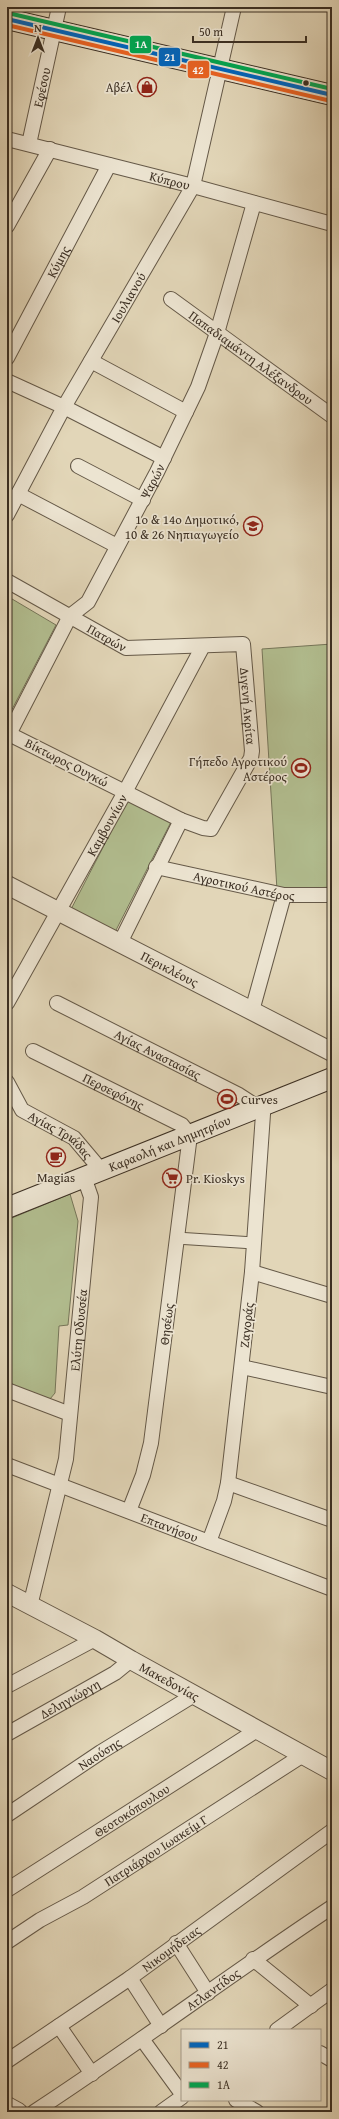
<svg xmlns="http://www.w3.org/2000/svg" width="339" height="2119" font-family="'Gentium Book Plus',serif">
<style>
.green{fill:#b2be90;stroke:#76765a}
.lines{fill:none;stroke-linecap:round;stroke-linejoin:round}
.pedestrian-casing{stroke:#655948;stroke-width:13}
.minor-casing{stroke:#655948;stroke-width:16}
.tertiary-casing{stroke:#655948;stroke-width:20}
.secondary-casing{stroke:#3b2f23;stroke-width:22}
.pedestrian{stroke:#ece4d1;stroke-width:11}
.minor{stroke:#ece4d1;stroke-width:14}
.tertiary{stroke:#ece4d1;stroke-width:18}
.secondary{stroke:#ece4d1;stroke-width:20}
.bus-1-casing{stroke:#ece4d1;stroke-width:7}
.bus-2-casing{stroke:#ece4d1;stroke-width:7}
.bus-3-casing{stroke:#ece4d1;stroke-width:7}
.bus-1{stroke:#0065bd;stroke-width:4}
.bus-2{stroke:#e96222;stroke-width:4}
.bus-3{stroke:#00a651;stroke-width:4}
.bus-dot{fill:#3b2f23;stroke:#ece4d1;stroke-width:1.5}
.labels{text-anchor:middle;stroke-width:3.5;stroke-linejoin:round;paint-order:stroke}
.street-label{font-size:13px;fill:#3b2f23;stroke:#ece4d1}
.poi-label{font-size:13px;fill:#3b2f23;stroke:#ece4d1;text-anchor:end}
.line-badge{stroke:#ece4d1;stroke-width:1.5}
.badge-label{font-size:11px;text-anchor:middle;font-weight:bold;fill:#fff}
</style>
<rect width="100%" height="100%" fill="#e2d6b8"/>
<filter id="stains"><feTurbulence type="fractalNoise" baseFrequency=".005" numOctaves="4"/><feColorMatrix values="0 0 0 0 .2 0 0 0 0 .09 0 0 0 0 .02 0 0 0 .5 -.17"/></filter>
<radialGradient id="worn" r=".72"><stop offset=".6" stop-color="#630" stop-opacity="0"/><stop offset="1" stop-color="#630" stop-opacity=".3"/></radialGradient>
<!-- green -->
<g class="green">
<polygon points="7,596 56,625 7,719"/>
<polygon points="332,644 332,887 277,890 262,649"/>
<polygon points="128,799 172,820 111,940 67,917"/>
<polygon points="70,1194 78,1221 68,1325 59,1326 55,1393 50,1399 7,1383 7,1220"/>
</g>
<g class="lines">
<defs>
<polyline id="pedestrian" points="176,1238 254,1243"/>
<g id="minor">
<path id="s1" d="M7 139 193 186 332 224"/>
<path id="s2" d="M29 144 59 7"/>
<polyline points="7,226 50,149"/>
<path id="s3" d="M171 299 332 416"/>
<path id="s4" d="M7 358 109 165"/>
<polyline points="91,361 186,412"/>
<polyline points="7,381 64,407 164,458"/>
<polyline points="78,466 143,500"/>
<polyline points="18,494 117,546"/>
<path id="s5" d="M7 515 64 407 193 186 234 7"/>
<path id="s6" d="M7 581 126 648 243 644 252 751 251 758 211 829 203 828 181 820 9 734"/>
<path id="s7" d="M7 738 70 616 88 602 157 472 198 387 217 333 254 203"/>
<path id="s8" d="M156 867 284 895H332"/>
<polyline points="120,943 181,820"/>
<path id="s9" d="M7 1003 125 792 203 646"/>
<path id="s10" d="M57 1003 239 1095 259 1108 263 1114 252 1272 228 1483 224 1501 209 1542"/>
<polyline points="252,1011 284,895"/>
<path id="s11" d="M33 1051 182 1125 190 1135 151 1443 143 1475 129 1511"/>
<path id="s12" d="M7 1082 22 1110 74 1138 101 1170"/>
<polyline points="252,1272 332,1296"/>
<polyline points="242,1367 332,1387"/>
<polyline points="7,1390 70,1414"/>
<path id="s13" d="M7 1465 332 1589"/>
<polyline points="228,1483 332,1520"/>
<path id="s14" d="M30 1606 66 1459 91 1197 84 1177"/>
<polyline points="7,1686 95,1639"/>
<path id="s15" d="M7 1734 115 1673 131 1660"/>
<path id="s16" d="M7 1815 101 1752 194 1695"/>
<path id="s17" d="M7 1890 257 1730"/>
<path id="s18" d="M7 1942 40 1920 83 1897 303 1755"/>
<polyline points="176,1943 208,1993"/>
<polyline points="253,1959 311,2006"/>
<polyline points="130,1978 161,2026"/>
<polyline points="59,2026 92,2074"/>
<polyline points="277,2030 332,1990"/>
<polyline points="142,2039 182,2094"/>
<polyline points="320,2053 332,2060"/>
<path id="s19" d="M7 2061 130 1978 332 1831"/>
<polyline points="236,2100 257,2112"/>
<path id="s20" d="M34 2112C135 2046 231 1974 332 1907"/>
<polyline points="161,2112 182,2097"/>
</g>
<g id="tertiary">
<path id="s21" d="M7 885 332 1052"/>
<path id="s22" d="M7 1593 95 1639 131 1660 332 1771"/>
<polyline points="7,2106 18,2112"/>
</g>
<g id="secondary">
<polyline points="7,19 332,95"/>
<path id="s23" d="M7 1208 332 1078"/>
</g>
</defs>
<!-- pedestrian casing -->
<use href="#pedestrian" class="pedestrian-casing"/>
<!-- minor casing -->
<use href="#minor" class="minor-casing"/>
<!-- tertiary casing -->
<use href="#tertiary" class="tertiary-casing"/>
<!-- secondary casing -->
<use href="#secondary" class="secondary-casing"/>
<!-- pedestrian -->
<use href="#pedestrian" class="pedestrian"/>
<!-- minor -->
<use href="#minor" class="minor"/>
<!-- tertiary -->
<use href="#tertiary" class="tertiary"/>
<!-- secondary -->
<use href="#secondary" class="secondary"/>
<defs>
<polyline id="bus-1" points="7,19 332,95"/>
<polyline id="bus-2" points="7,25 331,101"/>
<polyline id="bus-3" points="8,13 332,89"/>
</defs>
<!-- bus-1 casing -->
<use href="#bus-1" class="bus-1-casing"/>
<!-- bus-2 casing -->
<use href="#bus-2" class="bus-2-casing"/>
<!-- bus-3 casing -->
<use href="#bus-3" class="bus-3-casing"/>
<!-- bus-1 -->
<use href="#bus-1" class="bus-1"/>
<!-- bus-2 -->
<use href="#bus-2" class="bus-2"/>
<!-- bus-3 -->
<use href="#bus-3" class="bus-3"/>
</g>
<!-- icons -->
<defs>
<symbol id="shop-ring" viewBox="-11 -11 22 22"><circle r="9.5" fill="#ece4d1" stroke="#8f2418" stroke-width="1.5"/><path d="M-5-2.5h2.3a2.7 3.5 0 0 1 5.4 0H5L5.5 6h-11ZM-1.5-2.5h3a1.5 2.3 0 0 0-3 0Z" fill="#8f2418"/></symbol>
<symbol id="school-ring" viewBox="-11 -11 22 22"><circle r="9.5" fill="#ece4d1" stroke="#8f2418" stroke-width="1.5"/><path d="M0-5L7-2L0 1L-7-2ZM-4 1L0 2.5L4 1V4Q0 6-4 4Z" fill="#8f2418"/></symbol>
<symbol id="stadium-ring" viewBox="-11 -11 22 22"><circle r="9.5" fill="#ece4d1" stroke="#8f2418" stroke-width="1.5"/><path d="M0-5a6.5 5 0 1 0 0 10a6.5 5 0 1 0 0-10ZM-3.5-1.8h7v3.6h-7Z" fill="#8f2418"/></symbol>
<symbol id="cafe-ring" viewBox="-11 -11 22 22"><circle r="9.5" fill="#ece4d1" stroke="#8f2418" stroke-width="1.5"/><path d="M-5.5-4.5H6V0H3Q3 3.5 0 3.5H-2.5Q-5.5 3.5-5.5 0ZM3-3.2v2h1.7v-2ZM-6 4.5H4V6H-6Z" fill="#8f2418"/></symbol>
<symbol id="supermarket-ring" viewBox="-11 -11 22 22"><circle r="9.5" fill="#ece4d1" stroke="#8f2418" stroke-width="1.5"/><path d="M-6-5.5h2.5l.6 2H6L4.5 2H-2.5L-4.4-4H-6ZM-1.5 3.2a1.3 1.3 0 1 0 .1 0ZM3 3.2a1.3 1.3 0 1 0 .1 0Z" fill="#8f2418"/></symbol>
</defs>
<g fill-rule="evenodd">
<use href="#shop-ring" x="136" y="76" width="22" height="22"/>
<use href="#school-ring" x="242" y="515" width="22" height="22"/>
<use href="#stadium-ring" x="290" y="757" width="22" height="22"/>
<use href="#stadium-ring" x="216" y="1088" width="22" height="22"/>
<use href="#cafe-ring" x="45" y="1146" width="22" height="22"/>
<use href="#supermarket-ring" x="161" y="1167" width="22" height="22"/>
</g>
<!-- markers -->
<circle class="bus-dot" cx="306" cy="83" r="3.5"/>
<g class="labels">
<!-- street labels -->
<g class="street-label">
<text dy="5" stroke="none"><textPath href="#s2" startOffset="58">Εφέσου</textPath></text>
<text dy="5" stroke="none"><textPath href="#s1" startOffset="168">Κύπρου</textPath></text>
<text dy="5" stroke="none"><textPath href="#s4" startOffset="109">Κύμης</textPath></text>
<text dy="5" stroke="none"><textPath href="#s5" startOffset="249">Ιουλιανού</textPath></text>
<text dy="5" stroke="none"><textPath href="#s3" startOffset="99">Παπαδιαμάντη Αλέξανδρου</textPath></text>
<text dy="5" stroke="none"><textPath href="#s7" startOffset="297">Ψαρών</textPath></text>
<text dy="5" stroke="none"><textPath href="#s6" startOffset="115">Πατρών</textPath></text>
<text dy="5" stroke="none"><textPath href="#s6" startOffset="316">Διγενή Ακρίτα</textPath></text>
<text transform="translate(67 762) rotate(27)" y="5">Βίκτωρος Ουγκώ</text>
<text dy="5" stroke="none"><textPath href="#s9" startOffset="204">Καμβουνίων</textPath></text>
<text dy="5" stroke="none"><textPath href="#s8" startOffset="90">Αγροτικού Αστέρος</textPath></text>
<text dy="5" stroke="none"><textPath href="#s21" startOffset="183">Περικλέους</textPath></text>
<text dy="5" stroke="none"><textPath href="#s10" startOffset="113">Αγίας Αναστασίας</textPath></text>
<text dy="5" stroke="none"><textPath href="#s11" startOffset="90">Περσεφόνης</textPath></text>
<text dy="5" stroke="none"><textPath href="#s12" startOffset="78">Αγίας Τριάδας</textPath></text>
<text dy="5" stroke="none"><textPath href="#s23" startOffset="175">Καραολή και Δημητρίου</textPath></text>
<text transform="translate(166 1324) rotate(-83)" y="5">Θησέως</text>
<text transform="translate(246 1325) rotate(-84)" y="5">Ζαγοράς</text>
<text dy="5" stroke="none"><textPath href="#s14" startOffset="281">Ελύτη Οδυσσέα</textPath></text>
<text dy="5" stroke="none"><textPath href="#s13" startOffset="174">Επτανήσου</textPath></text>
<text dy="5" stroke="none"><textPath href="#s22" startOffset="185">Μακεδονίας</textPath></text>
<text dy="5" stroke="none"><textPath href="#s15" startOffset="72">Δεληγιώργη</textPath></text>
<text dy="5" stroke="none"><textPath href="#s16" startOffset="111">Ναούσης</textPath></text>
<text dy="5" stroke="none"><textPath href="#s17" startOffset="148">Θεοτοκόπουλου</textPath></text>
<text dy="5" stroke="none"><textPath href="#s18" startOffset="175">Πατριάρχου Ιωακείμ Γ</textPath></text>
<text dy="5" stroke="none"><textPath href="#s19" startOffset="199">Νικομήδειας</textPath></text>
<text dy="5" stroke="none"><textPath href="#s20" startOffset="217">Ατλαντίδος</textPath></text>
</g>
<!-- poi labels -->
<g class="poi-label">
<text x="133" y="92">Αβέλ</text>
<text x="239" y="524">1ο &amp; 14ο Δημοτικό,<tspan x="239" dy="15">10 &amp; 26 Νηπιαγωγείο</tspan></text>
<text x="287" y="766">Γήπεδο Αγροτικού<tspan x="287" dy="15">Αστέρος</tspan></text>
<text x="241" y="1104" text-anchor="start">Curves</text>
<text x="56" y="1182" text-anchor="middle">Magias</text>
<text x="186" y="1183" text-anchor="start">Pr. Kioskys</text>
</g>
</g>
<g class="line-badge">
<rect x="129" y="35" width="23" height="19" rx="4" fill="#00a651"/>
<rect x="158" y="47" width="23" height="20" rx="4" fill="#0065bd"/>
<rect x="187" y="60" width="23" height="19" rx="4" fill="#e96222"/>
</g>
<g class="badge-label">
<text x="141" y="48">1Α</text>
<text x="170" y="61">21</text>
<text x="198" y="74">42</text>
</g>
<!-- margin -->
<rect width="339" height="2119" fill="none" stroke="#e2d6b8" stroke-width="24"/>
<rect x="8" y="8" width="323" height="2103" fill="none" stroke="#3b2f23" stroke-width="2"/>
<rect x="12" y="12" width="315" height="2095" fill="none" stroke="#3b2f23"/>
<!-- legend -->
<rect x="181" y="2029" width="140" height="72" fill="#ece4d1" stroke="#a59c8b"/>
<rect x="189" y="2042" width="20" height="6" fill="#0065bd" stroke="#a59c8b"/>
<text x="217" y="2049" font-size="12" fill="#3b2f23">21</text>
<rect x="189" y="2062" width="20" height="6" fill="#e96222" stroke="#a59c8b"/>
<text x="217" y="2069" font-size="12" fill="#3b2f23">42</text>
<rect x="189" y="2082" width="20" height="6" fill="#00a651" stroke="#a59c8b"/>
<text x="217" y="2089" font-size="12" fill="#3b2f23">1Α</text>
<!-- north arrow -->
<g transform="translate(38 38)" stroke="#ece4d1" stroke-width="3" paint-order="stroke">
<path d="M0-3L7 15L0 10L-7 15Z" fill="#3b2f23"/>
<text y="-6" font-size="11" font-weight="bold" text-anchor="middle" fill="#3b2f23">N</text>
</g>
<!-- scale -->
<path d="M193 36v6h113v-6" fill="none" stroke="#3b2f23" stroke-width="2"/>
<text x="199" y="36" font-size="12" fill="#3b2f23" stroke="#ece4d1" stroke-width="3" paint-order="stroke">50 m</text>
<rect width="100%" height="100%" filter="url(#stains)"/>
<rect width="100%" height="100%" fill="url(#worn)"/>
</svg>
